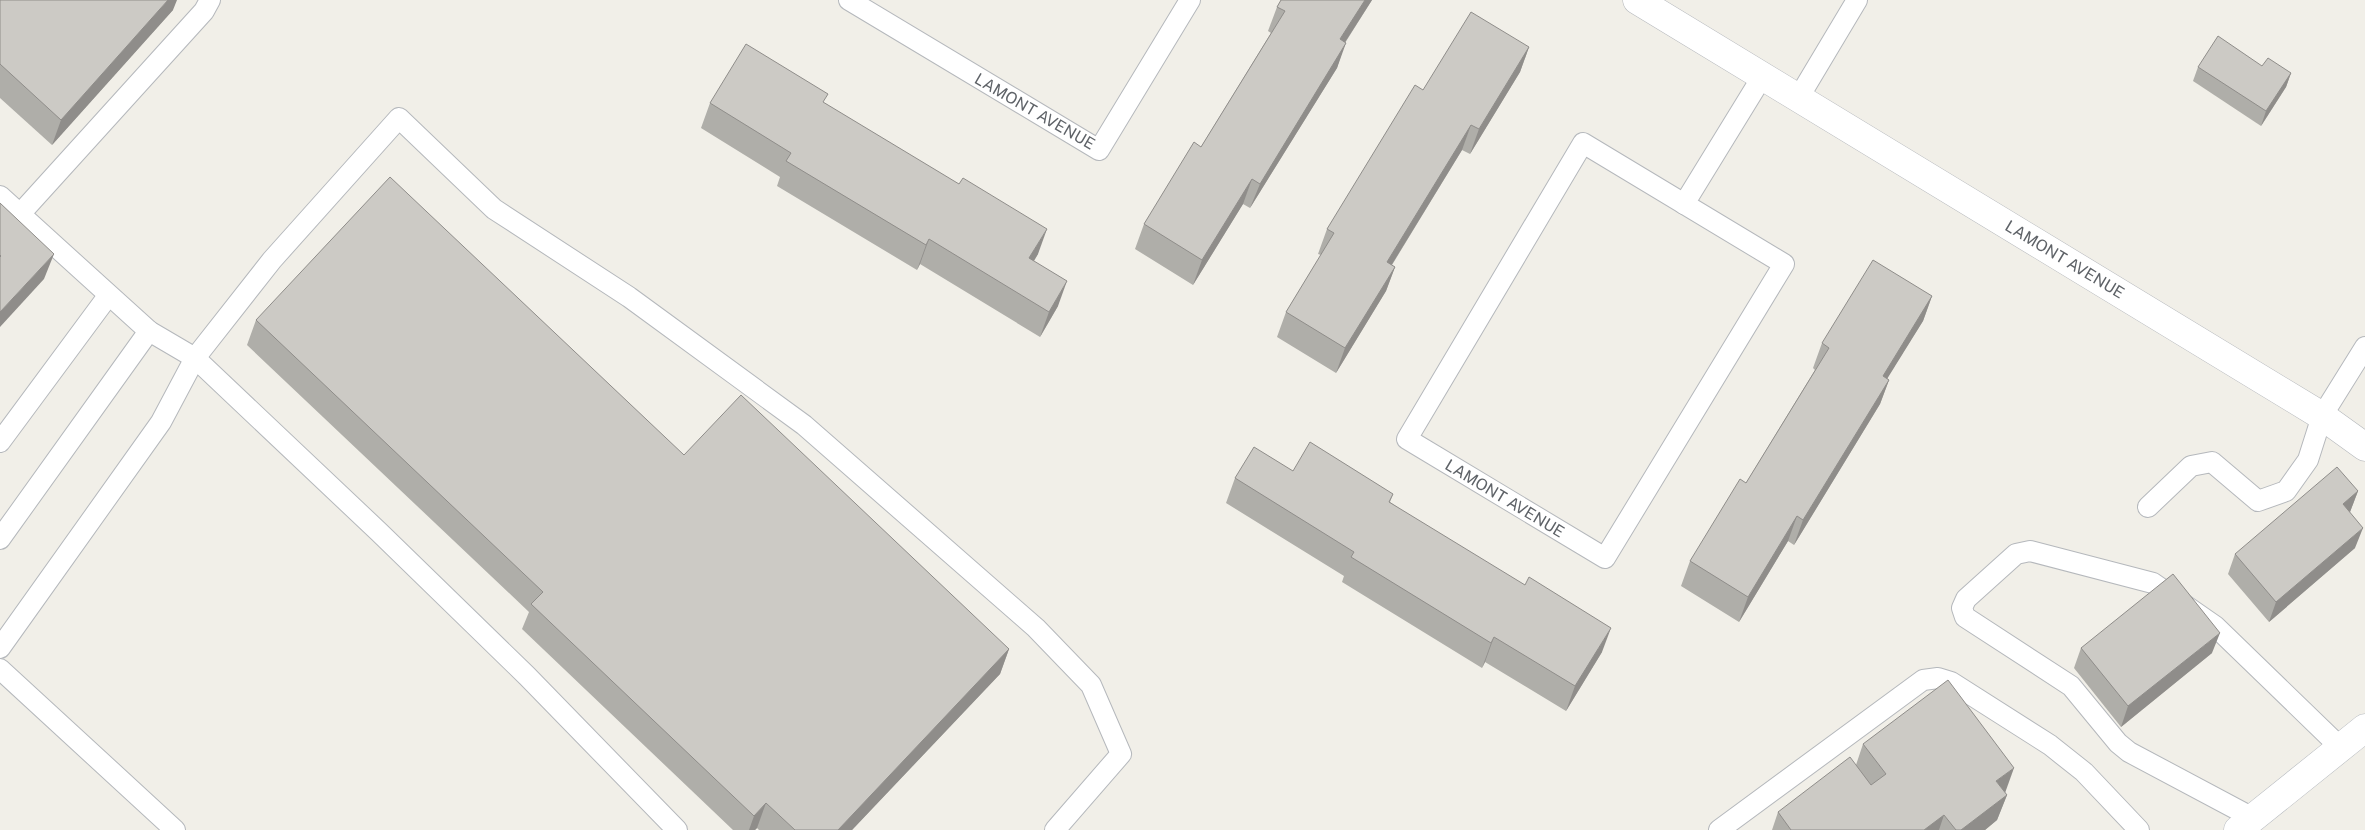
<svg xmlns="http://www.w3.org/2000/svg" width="2365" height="830" font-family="'Public Sans',sans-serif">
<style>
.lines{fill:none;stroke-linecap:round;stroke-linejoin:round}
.lane-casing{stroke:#b5b8bc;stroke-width:22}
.street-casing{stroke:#b5b8bc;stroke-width:29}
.secondary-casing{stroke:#b6babf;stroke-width:29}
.lane{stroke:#fff;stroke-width:20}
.street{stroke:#fff;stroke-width:28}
.secondary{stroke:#fff;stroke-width:28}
.wall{fill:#afaea9}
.shaded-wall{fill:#8f8d8a}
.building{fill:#cccac5;stroke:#8f8d8a}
.labels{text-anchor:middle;stroke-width:4;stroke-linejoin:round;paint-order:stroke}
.street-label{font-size:16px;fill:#5f6368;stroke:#fff}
</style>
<rect width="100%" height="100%" fill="#f1efe8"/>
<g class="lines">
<defs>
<g id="lane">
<polyline points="849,0 1099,150 1190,0"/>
<polyline points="1799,97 1857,0"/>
<polygon points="1583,143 1784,264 1605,558 1407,439"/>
<polyline points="0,196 149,331 195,358 379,532 527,676 677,830"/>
<polyline points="1684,204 1762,77"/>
<polyline points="20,214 204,11 210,0"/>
<polyline points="0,442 108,296"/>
<polyline points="2148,507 2191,466 2212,462 2258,501 2286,491 2308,460 2322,416 2365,347"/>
<polyline points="0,539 149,331"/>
<polyline points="0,648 161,422 195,358 272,260 399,118 494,209 629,297 804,425 1036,628 1091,685 1121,754 1055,830"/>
<polyline points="0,669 175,830"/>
<polyline points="2253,818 2129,752 2118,743 2071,686 1965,617 1962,608 1966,599 2016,554 2030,551 2153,583 2215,626 2341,748"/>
<polyline points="1719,830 1923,680 1938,678 1951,682 2050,745 2084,772 2139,830"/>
</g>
<polyline id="street" points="1637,0 2322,416 2365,447"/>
<polyline id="secondary" points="2238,830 2365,728"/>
</defs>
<!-- lane casing -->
<use href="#lane" class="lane-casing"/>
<!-- street casing -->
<use href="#street" class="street-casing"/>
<!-- secondary casing -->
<use href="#secondary" class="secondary-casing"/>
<!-- lane -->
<use href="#lane" class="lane"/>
<!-- street -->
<use href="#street" class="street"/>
<!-- secondary -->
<use href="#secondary" class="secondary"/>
</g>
<!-- wall -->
<g class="wall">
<polygon points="0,0 173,10 52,145 0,98"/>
<polygon points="1281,0 1372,0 1345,43 1337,68 1250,208 1243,204 1193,285 1135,249 1144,224 1201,147 1271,33 1268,31 1277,7"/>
<polygon points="1529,47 1520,72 1470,154 1462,150 1392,265 1395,267 1386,291 1336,373 1277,337 1286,312 1321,255 1318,254 1327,229 1423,90"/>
<polygon points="2262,66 2291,73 2286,87 2261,126 2193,81 2198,67"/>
<polygon points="710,103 825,103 1038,254 1034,261 1058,306 1040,337 920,264 917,270 777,186 780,177 701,128"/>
<polygon points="1932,296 1923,321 1887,378 1889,380 1880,404 1794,545 1788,541 1739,622 1681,586 1690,561 1746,483 1815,370 1813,368 1822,343"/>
<polygon points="256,320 684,455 1009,649 1000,674 852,830 759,830 757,828 755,830 733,830 522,629 529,612 247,345"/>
<polygon points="1293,471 1393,494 1390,502 1602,652 1566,711 1485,662 1482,668 1342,582 1344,576 1226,503 1235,478"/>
<polygon points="2358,491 2350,512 2355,548 2269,622 2228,574 2235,554"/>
<polygon points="2081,648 2212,653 2121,727 2074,668"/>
<polygon points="1863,744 2004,793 2007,795 1997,820 1985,830 1772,830 1778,812 1856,765"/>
</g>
<!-- shaded-wall -->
<g class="shaded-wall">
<polygon points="168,0 177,0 173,10 52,145 61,120"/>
<polygon points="1365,0 1372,0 1331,64 1340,39"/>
<polygon points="1346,43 1337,68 1250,208 1260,184"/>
<polygon points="1529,47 1520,72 1470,154 1479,129"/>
<polygon points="2291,73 2286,87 2261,126 2266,111"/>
<polygon points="1471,125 1462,150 1378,287 1387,262"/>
<polygon points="1252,179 1243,204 1193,285 1202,260"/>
<polygon points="1047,229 1038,254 1020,283 1029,258"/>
<polygon points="929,239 920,264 917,270 926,245"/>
<polygon points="54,254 44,279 0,327 0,312"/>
<polygon points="1395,267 1386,291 1336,373 1345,348"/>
<polygon points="1067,281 1058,306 1040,337 1049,312"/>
<polygon points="1932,296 1923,321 1874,400 1883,376"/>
<polygon points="1889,380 1880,404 1794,545 1803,520"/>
<polygon points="2358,491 2350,512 2335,525 2343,504"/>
<polygon points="1797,516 1788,541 1739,622 1748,597"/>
<polygon points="2363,528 2355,548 2269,622 2276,602"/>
<polygon points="1611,628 1602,652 1566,711 1575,686"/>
<polygon points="2220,633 2212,653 2121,727 2128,706"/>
<polygon points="1494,637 1485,662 1482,668 1491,643"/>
<polygon points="1009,649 1000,674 852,830 838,830"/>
<polygon points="2014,768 2005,793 1996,781"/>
<polygon points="2007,795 1997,820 1985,830 1961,830"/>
<polygon points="766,803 757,828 755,830 749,830 754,816"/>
<polygon points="1944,815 1939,830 1924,830"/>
</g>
<!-- building -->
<g class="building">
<polygon points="0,0 168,0 61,120 0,64"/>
<polygon points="1281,0 1365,0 1340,39 1346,43 1260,184 1252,179 1202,260 1144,224 1194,142 1201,147 1285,11 1277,7"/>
<polygon points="1471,12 1529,47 1479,129 1471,125 1387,262 1395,267 1345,348 1286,312 1334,233 1327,229 1415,85 1423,90"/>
<polygon points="2218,36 2262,66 2268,58 2291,73 2266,111 2198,67"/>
<polygon points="746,44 828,94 823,102 959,184 963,178 1047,229 1029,258 1067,281 1049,312 929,239 926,245 786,161 791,153 710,103"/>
<polygon points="390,177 684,455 741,395 1009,649 838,830 795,830 766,803 754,816 531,604 543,592 256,320"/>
<polygon points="0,203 54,254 0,312 0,257 1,256 0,255"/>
<polygon points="1873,260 1932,296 1883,376 1889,380 1803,520 1797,516 1748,597 1690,561 1740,479 1746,483 1829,348 1822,343"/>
<polygon points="1310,442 1393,494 1389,502 1525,585 1529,577 1611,628 1575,686 1494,637 1491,643 1351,557 1354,552 1235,478 1254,447 1293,471"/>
<polygon points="2337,467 2358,491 2343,504 2363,528 2276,602 2235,554"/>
<polygon points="2173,574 2220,633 2128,706 2081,648"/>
<polygon points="1948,680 2014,768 1996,781 2007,795 1961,830 1956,830 1944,815 1924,830 1791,830 1778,812 1850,757 1871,785 1886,774 1863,744"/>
</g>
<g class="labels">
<!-- street labels -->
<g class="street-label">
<text transform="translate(1035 111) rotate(30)" y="6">LAMONT AVENUE</text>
<text transform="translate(2065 259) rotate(31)" y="6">LAMONT AVENUE</text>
<text transform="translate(1505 498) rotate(31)" y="6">LAMONT AVENUE</text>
</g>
</g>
</svg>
